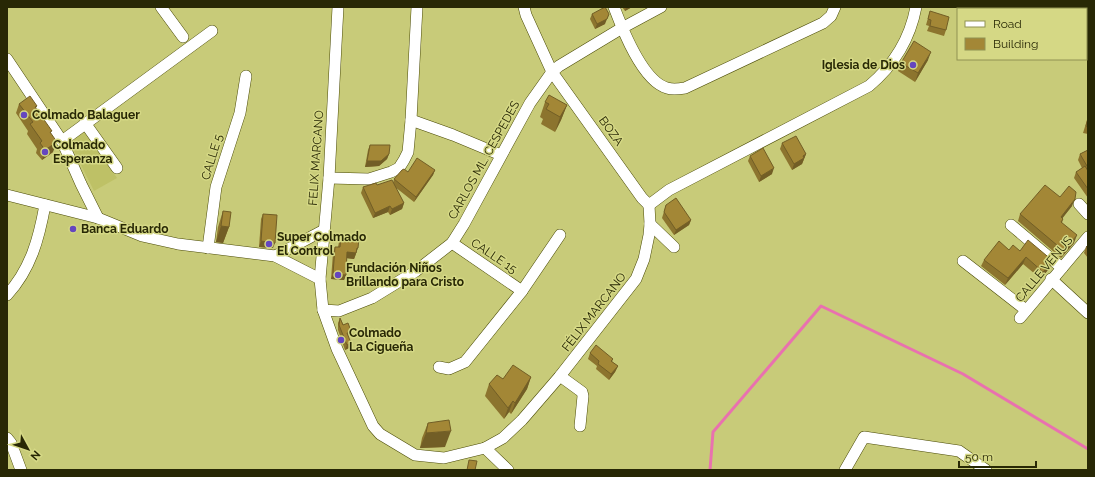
<svg xmlns="http://www.w3.org/2000/svg" width="1095" height="477" font-family="Raleway,sans-serif">
<style>
.built{fill:#bec166}
.lines{fill:none;stroke-linecap:round;stroke-linejoin:round}
.stream{stroke:#e971af;stroke-width:3}
.street-casing{stroke:#4a4a05;stroke-width:12}
.street{stroke:#fff;stroke-width:11}
.wall{fill:#8c742e}
.shaded-wall{fill:#725e26}
.building{fill:#a38736;stroke:#725e26}
.poi-dot{fill:#6546bf;stroke:#d5d885;stroke-width:1.5}
.labels{text-anchor:middle;stroke-width:3;stroke-linejoin:round;paint-order:stroke}
.poi-label{font-size:12px;font-weight:bold;fill:#282805;stroke:#d5d885;text-anchor:start}
.street-label{font-size:12px;fill:#282805;stroke:#d5d885}
</style>
<rect width="100%" height="100%" fill="#c8cb79"/>
<!-- built -->
<polygon class="built" points="84,130 117,178 94,191 74,151 73,141"/>
<g class="lines">
<!-- stream -->
<polyline class="stream" points="710,470 713,432 821,306 963,374 1088,449"/>
<defs>
<g id="street">
<polyline points="161,7 183,37"/>
<polyline points="338,7 329,178 320,279 323,310 337,349 373,426 380,434 415,455 444,458 485,448 503,438 522,420 560,376 636,279 644,259 649,235 650,224 649,205"/>
<polyline points="524,7 526,15 552,72 642,198 649,205"/>
<path d="M614 7C622 28 642 81 667 88 673 90 679 89 685 88L823 23 831 16 835 7"/>
<polyline points="1001,9 1001,7"/>
<polyline points="7,59 62,141 81,184 98,218"/>
<polyline points="411,120 453,135 501,155"/>
<polyline points="85,123 117,168"/>
<polyline points="62,141 212,31"/>
<polyline points="329,178 369,179 391,172 399,168 404,160 408,152 411,120 417,7"/>
<polyline points="7,195 98,218 142,236 178,244 275,256 320,279"/>
<polyline points="1079,204 1088,214"/>
<path d="M649 205 669 190 869 86C894 65 910 39 916 7"/>
<polyline points="650,224 674,247"/>
<polyline points="1011,225 1062,268"/>
<polyline points="452,243 522,291"/>
<polyline points="208,248 216,187 240,113 246,76"/>
<polyline points="275,256 324,230"/>
<polyline points="963,261 1026,310"/>
<polyline points="1051,279 1088,313"/>
<path d="M7 295C31 269 39 238 45 205"/>
<polyline points="323,310 339,311 372,298 416,271 452,243 464,224 530,103 552,72 559,66 622,28 661,7"/>
<polyline points="1020,318 1088,237"/>
<polyline points="439,367 449,369 465,362 522,291 560,235"/>
<polyline points="560,376 582,392 583,396 580,426"/>
<polyline points="7,438 11,443 21,470"/>
<polyline points="485,448 508,470"/>
<polyline points="845,470 864,437 959,451 986,470"/>
</g>
</defs>
<!-- street casing -->
<use href="#street" class="street-casing"/>
<!-- street -->
<use href="#street" class="street"/>
</g>
<!-- wall -->
<g class="wall">
<polygon points="622,7 632,7 625,11"/>
<polygon points="930,11 946,30 944,36 927,31 929,26 926,25"/>
<polygon points="592,14 605,24 595,29 590,19"/>
<polygon points="928,60 915,82 898,71 901,63"/>
<polygon points="545,102 567,105 561,120 555,132 541,124 543,119 540,117"/>
<polygon points="19,104 37,106 36,108 51,133 53,152 42,160 36,153 37,149 27,134 28,131 16,113"/>
<polygon points="1088,117 1088,134 1083,133"/>
<polygon points="782,143 806,154 802,164 792,170 780,149"/>
<polygon points="370,145 389,154 387,159 379,166 365,167 368,150"/>
<polygon points="1088,150 1088,198 1074,178 1076,172 1082,168 1078,160 1080,154"/>
<polygon points="750,156 772,174 759,182 748,161"/>
<polygon points="435,170 433,175 414,202 395,187 404,203 402,209 390,215 388,212 373,218 361,193 363,187 393,183 394,179 408,172"/>
<polygon points="1060,197 1072,206 1062,218 1063,219 1062,223 1074,243 1061,258 1018,221 1020,214"/>
<polygon points="666,205 691,220 689,225 674,235 662,218"/>
<polygon points="223,211 229,227 223,243 216,242 218,227"/>
<polygon points="263,214 273,248 259,247 261,219"/>
<polygon points="341,237 356,254 354,259 347,258 346,275 344,280 331,279 333,253 335,247 338,247 339,242"/>
<polygon points="1088,245 1088,258 1084,253 1086,247"/>
<polygon points="1009,250 1020,251 1050,267 1041,279 1023,264 1005,285 981,266 984,260"/>
<polygon points="340,318 349,336 348,337 351,343 349,348 345,350 338,330 338,323"/>
<polygon points="590,353 613,359 612,362 618,366 615,372 609,380 596,369 597,366 588,359"/>
<polygon points="531,377 527,389 511,414 509,412 504,419 485,396 489,384 503,379"/>
<polygon points="428,423 445,447 420,448 422,438"/>
</g>
<!-- shaded-wall -->
<g class="shaded-wall">
<polygon points="626,7 632,7 625,11"/>
<polygon points="609,14 605,24 595,29 597,24"/>
<polygon points="931,52 928,60 915,82 918,73"/>
<polygon points="567,105 561,120 555,132 560,117"/>
<polygon points="57,142 53,152 42,160 45,150"/>
<polygon points="389,154 387,159 379,166 365,167 367,161"/>
<polygon points="806,154 802,164 792,170 794,164"/>
<polygon points="774,168 772,174 759,182 761,176"/>
<polygon points="435,170 433,175 414,202 416,197"/>
<polygon points="1075,199 1072,206 1058,224 1061,217"/>
<polygon points="404,203 402,209 390,215 392,209"/>
<polygon points="390,206 388,212 373,218 375,213"/>
<polygon points="691,220 689,225 674,235 676,230"/>
<polygon points="221,226 229,227 223,243 216,242"/>
<polygon points="1077,235 1074,243 1061,258 1064,251"/>
<polygon points="261,241 275,243 273,248 259,247"/>
<polygon points="357,248 358,248 354,259 345,258 347,252"/>
<polygon points="1026,257 1023,264 1005,285 1008,278"/>
<polygon points="1053,261 1050,267 1041,279 1043,272"/>
<polygon points="333,274 346,275 344,280 331,279"/>
<polygon points="351,331 349,336 345,338 347,333"/>
<polygon points="351,343 349,348 345,350 347,345"/>
<polygon points="618,366 615,372 609,380 611,374"/>
<polygon points="531,377 527,389 511,414 515,403"/>
<polygon points="513,401 509,412 504,419 508,408"/>
<polygon points="451,431 445,447 420,448 426,433"/>
</g>
<!-- building -->
<g class="building">
<polygon points="605,7 609,14 607,19 597,24 592,14"/>
<polygon points="930,11 949,17 946,30 930,26 931,20 928,19"/>
<polygon points="914,41 931,52 918,73 901,63"/>
<polygon points="549,95 567,105 560,117 546,109 549,104 545,102"/>
<polygon points="30,96 37,106 35,107 52,131 50,132 57,142 45,150 40,143 42,141 30,124 33,122 19,104"/>
<polygon points="1088,118 1088,127 1086,126"/>
<polygon points="796,136 806,154 803,156 804,158 794,164 782,143"/>
<polygon points="370,145 390,145 389,154 381,161 367,161"/>
<polygon points="763,148 774,168 761,176 750,156"/>
<polygon points="1088,150 1088,166 1087,166 1080,154"/>
<polygon points="417,158 435,170 416,197 394,179 402,170 404,169 408,172"/>
<polygon points="1085,166 1088,171 1088,189 1076,172"/>
<polygon points="392,180 404,203 392,209 390,206 375,213 363,187 376,183 377,185"/>
<polygon points="1045,185 1060,197 1069,186 1076,192 1075,199 1061,217 1063,219 1061,222 1077,235 1064,251 1020,214"/>
<polygon points="676,198 691,220 676,230 664,212 666,205"/>
<polygon points="223,211 231,212 229,227 221,226"/>
<polygon points="263,214 277,215 275,243 261,241"/>
<polygon points="341,237 359,238 358,248 357,248 356,253 347,252 346,275 333,274 335,247 340,247"/>
<polygon points="1028,240 1053,261 1043,272 1026,257 1008,278 984,260 999,241 1009,250 1013,245 1020,251"/>
<polygon points="1088,245 1088,250 1086,247"/>
<polygon points="340,318 343,325 348,323 351,331 347,333 351,343 347,345 339,325"/>
<polygon points="596,345 613,359 611,361 618,366 611,374 598,364 599,361 590,353"/>
<polygon points="513,365 531,377 515,403 513,401 508,408 489,384 497,375 503,379"/>
<polygon points="449,420 451,431 426,433 428,423"/>
<polygon points="469,460 477,461 475,470 467,470"/>
</g>
<!-- markers -->
<g class="poi-dot">
<circle cx="913" cy="65" r="4"/>
<circle cx="24" cy="115" r="4"/>
<circle cx="45" cy="152" r="4"/>
<circle cx="73" cy="229" r="4"/>
<circle cx="269" cy="244" r="4"/>
<circle cx="338" cy="275" r="4"/>
<circle cx="341" cy="340" r="4"/>
</g>
<g class="labels">
<!-- poi labels -->
<g class="poi-label">
<text x="905" y="69" text-anchor="end">Iglesia de Dios</text>
<text x="32" y="119">Colmado Balaguer</text>
<text x="53" y="149">Colmado<tspan x="53" dy="14">Esperanza</tspan></text>
<text x="81" y="233">Banca Eduardo</text>
<text x="277" y="241">Super Colmado<tspan x="277" dy="14">El Control</tspan></text>
<text x="346" y="272">Fundación Niños<tspan x="346" dy="14">Brillando para Cristo</tspan></text>
<text x="349" y="337">Colmado<tspan x="349" dy="14">La Cigueña</tspan></text>
</g>
<!-- street labels -->
<g class="street-label">
<text transform="translate(611 131) rotate(54)" y="4">BOZA</text>
<text transform="translate(212 157) rotate(-73)" y="4">CALLE 5</text>
<text transform="translate(316 158) rotate(-86)" y="4">FELIX MARCANO</text>
<text transform="translate(484 160) rotate(-61)" y="4">CARLOS ML. CESPEDES</text>
<text transform="translate(494 256) rotate(34)" y="4">CALLE 15</text>
<text transform="translate(1044 269) rotate(-50)" y="4">CALLE VENUS</text>
<text transform="translate(594 312) rotate(-52)" y="4">FÉLIX MARCANO</text>
</g>
</g>
<!-- border -->
<rect width="1095" height="477" fill="none" stroke="#282805" stroke-width="16"/>
<!-- legend -->
<rect x="957" y="8" width="130" height="52" fill="#d5d885" stroke="#909252"/>
<rect x="965" y="21" width="20" height="6" fill="#ffffff" stroke="#909252"/>
<text x="993" y="28" font-size="12" fill="#282805">Road</text>
<rect x="965" y="38" width="20" height="12" fill="#a38736" stroke="#909252"/>
<text x="993" y="48" font-size="12" fill="#282805">Building</text>
<!-- north arrow -->
<g transform="translate(28 449) rotate(130)" stroke="#d5d885" stroke-width="3" paint-order="stroke">
<path d="M0-3L7 15L0 10L-7 15Z" fill="#282805"/>
<text y="-6" font-size="11" font-weight="bold" text-anchor="middle" fill="#282805">N</text>
</g>
<!-- scale -->
<path d="M959 461v6h77v-6" fill="none" stroke="#282805" stroke-width="2"/>
<text x="965" y="461" font-size="12" fill="#282805" stroke="#d5d885" stroke-width="3" paint-order="stroke">50 m</text>
</svg>
